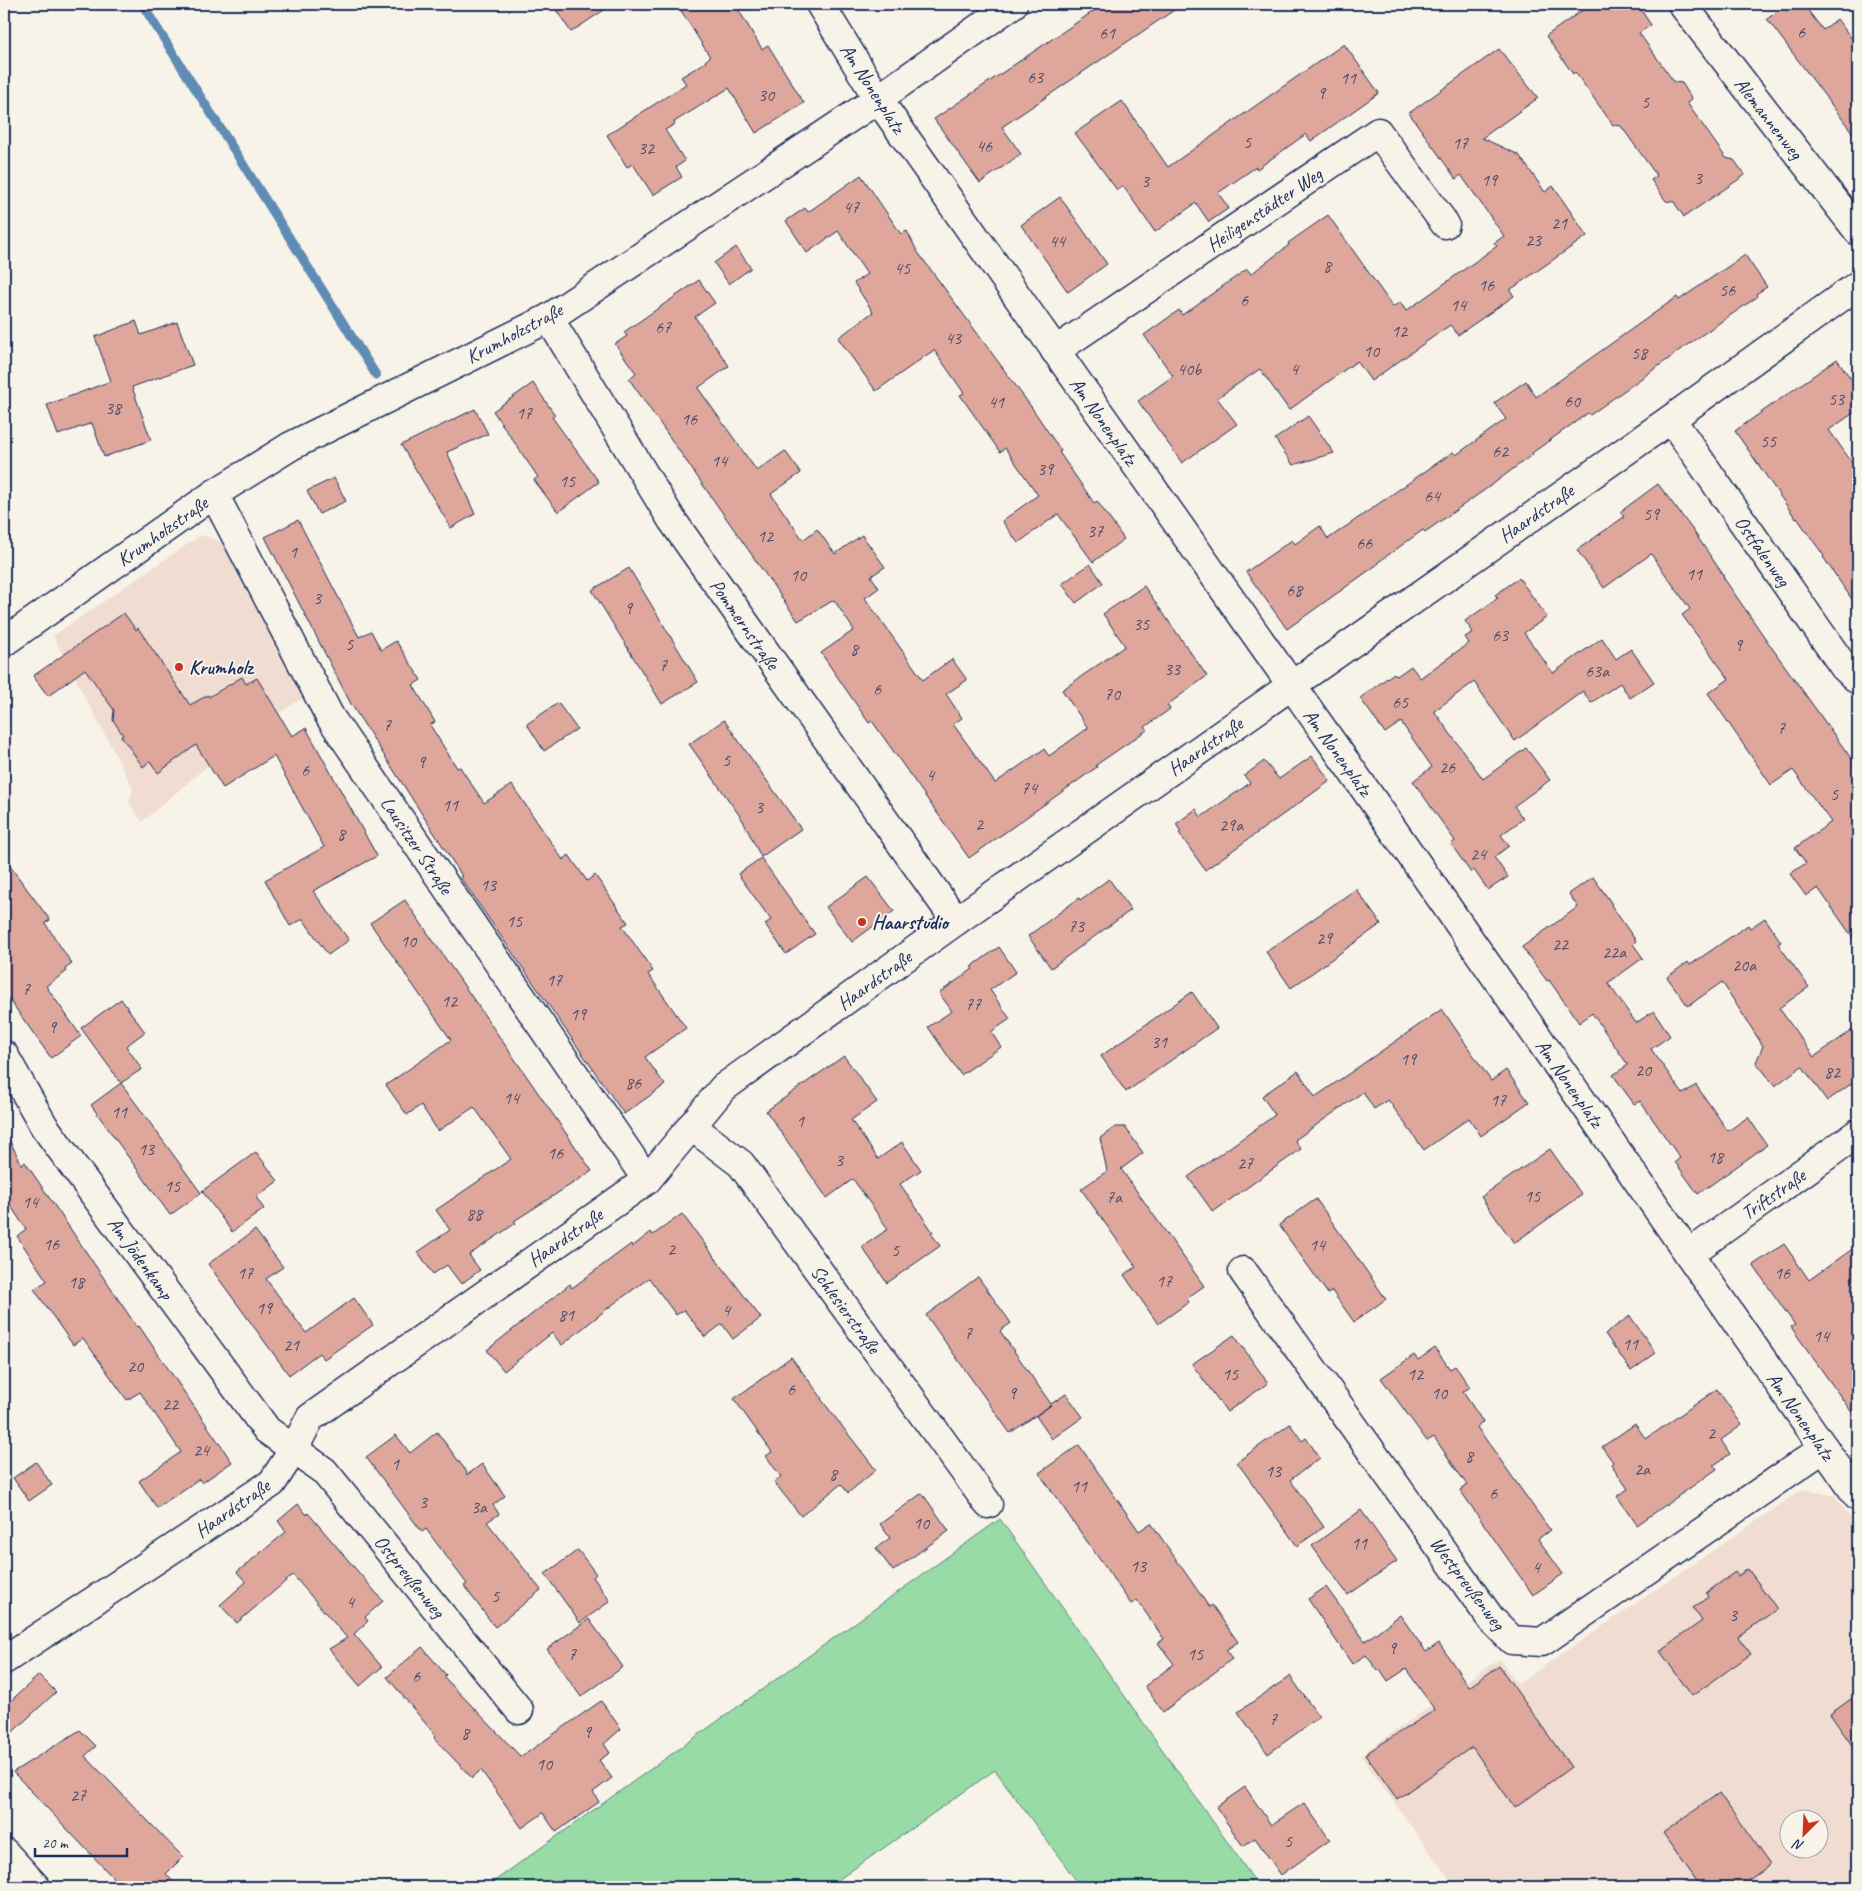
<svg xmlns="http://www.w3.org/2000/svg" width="1862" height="1891" font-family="Caveat,sans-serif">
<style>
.built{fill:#f0dcd1;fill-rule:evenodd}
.green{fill:#98dba6;stroke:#5a8582}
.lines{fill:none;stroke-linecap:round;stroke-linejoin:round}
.stream{stroke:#5f8bb4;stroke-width:9}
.building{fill:#dfa69b;stroke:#1b2f5e}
.minor-casing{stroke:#1b2f5e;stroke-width:31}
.minor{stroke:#f7f3e8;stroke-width:28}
.poi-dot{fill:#c8321e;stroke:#f7f3e8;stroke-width:2}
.labels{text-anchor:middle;stroke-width:4;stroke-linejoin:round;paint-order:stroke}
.number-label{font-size:18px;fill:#4c4d6d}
.street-label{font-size:20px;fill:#1b2f5e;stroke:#f7f3e8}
.poi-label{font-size:20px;font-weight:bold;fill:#1b2f5e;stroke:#f7f3e8;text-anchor:start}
</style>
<rect width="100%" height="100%" fill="#f7f3e8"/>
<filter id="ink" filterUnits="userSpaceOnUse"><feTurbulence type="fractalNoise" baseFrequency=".02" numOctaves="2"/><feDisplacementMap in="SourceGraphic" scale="10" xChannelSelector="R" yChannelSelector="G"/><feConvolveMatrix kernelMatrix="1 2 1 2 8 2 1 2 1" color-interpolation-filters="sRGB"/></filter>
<g filter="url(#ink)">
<!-- built -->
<g class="built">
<polygon points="201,535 224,543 304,697 241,737 142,822 129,802 133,788 53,636"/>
<path d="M1803 1489 1835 1496 1858 1528V1887H1455L1360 1755 1499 1659 1518 1684ZM1790 1818H1820V1848H1790Z"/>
</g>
<!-- green -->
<polygon class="green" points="1000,1519 1259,1887 1081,1887 995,1770 828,1887 486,1887"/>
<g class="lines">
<!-- stream -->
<polyline class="stream" points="142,4 376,375"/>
</g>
<!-- building -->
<g class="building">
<polygon points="552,4 613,4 571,32"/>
<polygon points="677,4 735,4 762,49 768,45 804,103 756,133 729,88 674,122 675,124 665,130 685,161 676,167 682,177 653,195 633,164 627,167 607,135 686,84 681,77 706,62 705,61 710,57"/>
<polygon points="1104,4 1183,4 1002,127 1021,154 980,183 934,119"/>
<polygon points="1591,4 1637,4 1651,25 1639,33 1674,82 1682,83 1692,99 1687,103 1726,158 1734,160 1745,175 1684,217 1674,202 1666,201 1651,180 1657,176 1621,126 1613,125 1575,72 1573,74 1546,36"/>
<polygon points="1788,4 1803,4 1823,30 1837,19 1858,47 1858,140 1767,19"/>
<polygon points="1344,44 1379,93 1311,141 1306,134 1257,169 1256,167 1218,193 1229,208 1209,222 1196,203 1155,232 1123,186 1117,190 1075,133 1122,101 1168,167"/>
<polygon points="1499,49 1538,98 1482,138 1519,155 1545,192 1553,186 1587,236 1510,290 1514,296 1458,335 1450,325 1371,381 1357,361 1289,410 1260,369 1217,398 1237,424 1182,463 1138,401 1173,376 1144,335 1179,310 1182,315 1247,269 1251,274 1289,245 1288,243 1328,215 1393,307 1400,302 1406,311 1497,246 1494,243 1504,236 1461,175 1456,179 1409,113"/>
<polygon points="861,175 901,234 907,231 917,251 1032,408 1061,451 1059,452 1094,503 1097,501 1124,539 1093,562 1058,514 1018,543 1002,521 1038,495 1005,448 1000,452 960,395 964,393 934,350 876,391 838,338 873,312 854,283 867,274 838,231 807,253 786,221 805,208 808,212"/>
<polygon points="1060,197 1107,264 1068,292 1021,225"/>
<polygon points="736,247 751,268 729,284 714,263"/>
<polygon points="1745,255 1767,287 1756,294 1757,297 1674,354 1674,355 1590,415 1588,413 1532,453 1533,454 1493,484 1425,532 1423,530 1377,563 1378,564 1287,629 1246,572 1292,540 1295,544 1320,526 1328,539 1453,452 1456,455 1506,419 1494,403 1526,381 1536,397 1677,297 1679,300"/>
<polygon points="699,280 715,303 695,317 729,366 698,388 757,471 785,451 801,473 771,494 803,540 817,529 835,554 862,535 885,567 871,576 879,588 865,598 923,680 952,659 967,680 946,694 962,718 953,724 995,783 1044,749 1049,756 1088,728 1062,690 1125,646 1103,614 1144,586 1207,676 1167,705 1170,709 1145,727 1147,730 1096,765 1097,767 969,858 872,721 869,723 821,653 854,630 834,600 798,621 629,379 636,373 615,344 627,336 624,332"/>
<polygon points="136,321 141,335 177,322 193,365 132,387 151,440 104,457 92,423 58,435 47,405 111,381 95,337"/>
<polygon points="1837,359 1858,389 1858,410 1829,430 1858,471 1858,608 1823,557 1824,556 1797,518 1796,519 1735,431"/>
<polygon points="533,383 555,415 552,417 599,482 558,512 534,480 538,477 493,411"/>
<polygon points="475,409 488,434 447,452 475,514 451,528 401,445"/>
<polygon points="1308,416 1334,453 1293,465 1275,439"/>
<polygon points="334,478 346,501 319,514 307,491"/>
<polygon points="1658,484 1692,529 1724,576 1723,577 1772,648 1858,768 1858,945 1818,888 1806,896 1790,874 1806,863 1795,848 1831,822 1793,770 1771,785 1708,693 1729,679 1682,615 1690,609 1651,554 1604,588 1577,550 1624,517 1620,512"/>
<polygon points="298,520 359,637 371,631 381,650 396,641 421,680 413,685 435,722 430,725 457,768 460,767 484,803 512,785 563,860 569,855 587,881 595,875 628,923 622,926 653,971 648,974 686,1028 645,1057 665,1085 624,1114 460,877 462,876 351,704 265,537"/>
<polygon points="1090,564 1103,583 1076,603 1062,584"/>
<polygon points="629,568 698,682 662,704 592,590"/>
<polygon points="1519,578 1547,617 1524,633 1553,673 1602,638 1616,659 1631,649 1654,682 1630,698 1620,683 1591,703 1583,691 1515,741 1474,682 1434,711 1483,779 1526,748 1550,780 1514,806 1523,819 1501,835 1509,846 1494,857 1508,877 1488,890 1474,870 1471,873 1451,844 1455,841 1413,781 1432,767 1401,722 1385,733 1360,698 1394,673 1397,676 1411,666 1420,678 1469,643 1465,637 1473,632 1465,621 1498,598 1495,595"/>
<polygon points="124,613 136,630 138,628 190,705 208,695 209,697 242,677 246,684 257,678 292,736 306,728 377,856 313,891 349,940 328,955 303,919 290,926 265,880 324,847 274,756 223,788 196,745 158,773 150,761 143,767 121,736 123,735 113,720 114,710 85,669 48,696 33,676"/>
<polygon points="558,703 577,729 544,751 527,724"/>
<polygon points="724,720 801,829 761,857 742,819 689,744"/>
<polygon points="1312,756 1330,781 1205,870 1179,833 1181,832 1176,824 1196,809 1201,817 1250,783 1244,776 1264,761 1279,779"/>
<polygon points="4,858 50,920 45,923 72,964 65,969 66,972 46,986 81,1036 51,1058 4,992"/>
<polygon points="761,858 815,934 786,954 765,924 771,920 738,874"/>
<polygon points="868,877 894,911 852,942 826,907"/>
<polygon points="1593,877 1612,904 1611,905 1636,941 1633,944 1643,958 1608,983 1636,1023 1654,1011 1670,1036 1651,1049 1683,1094 1696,1085 1728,1131 1748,1117 1767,1145 1698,1194 1675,1162 1680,1158 1640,1101 1634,1104 1613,1075 1628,1065 1592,1013 1579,1023 1549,980 1547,981 1522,947 1578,907 1569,894"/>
<polygon points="1109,879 1131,910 1051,968 1028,936 1079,898 1080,900"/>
<polygon points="1356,889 1381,924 1291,988 1266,952"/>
<polygon points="405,900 592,1171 514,1221 516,1223 469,1255 480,1270 461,1284 447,1265 433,1274 418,1252 450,1230 436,1210 511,1159 474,1107 438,1131 421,1105 407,1115 386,1085 451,1040 370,923"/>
<polygon points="1765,918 1781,942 1778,944 1809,987 1779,1008 1814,1057 1858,1026 1858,1079 1827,1101 1802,1066 1775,1086 1756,1062 1763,1046 1722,982 1688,1006 1667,977 1688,962 1690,965 1748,925 1750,928"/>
<polygon points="999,947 1016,972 990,990 1010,1019 991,1032 1001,1047 961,1075 928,1027 952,1011 939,993 973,969 971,967"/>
<polygon points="1192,992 1217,1028 1126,1092 1101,1056"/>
<polygon points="121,999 145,1032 126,1046 142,1069 121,1083 81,1028"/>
<polygon points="1442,1009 1491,1081 1506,1070 1529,1102 1481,1136 1469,1118 1424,1150 1388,1100 1374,1109 1363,1092 1295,1140 1301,1149 1213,1212 1188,1177 1275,1115 1262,1096 1298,1071 1315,1097"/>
<polygon points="844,1056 877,1102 851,1120 878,1159 902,1142 921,1170 900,1184 933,1232 931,1233 940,1246 887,1283 862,1247 888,1229 853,1179 827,1198 766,1111"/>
<polygon points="121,1083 201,1193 170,1215 91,1105"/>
<polygon points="1115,1127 1125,1127 1143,1153 1121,1169 1204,1286 1187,1298 1189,1302 1158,1324 1124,1275 1136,1267 1081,1189 1107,1171 1100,1138"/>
<polygon points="4,1130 22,1165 25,1162 137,1327 139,1326 232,1462 202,1483 199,1479 157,1508 139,1481 181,1452 140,1392 127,1400 83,1338 73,1345 34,1289 47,1281 17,1236 26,1229 4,1196"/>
<polygon points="1550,1149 1582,1195 1514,1243 1481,1197"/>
<polygon points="256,1152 278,1181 256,1197 264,1209 232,1232 202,1191"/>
<polygon points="1316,1199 1386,1299 1354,1322 1332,1291 1328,1294 1279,1225"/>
<polygon points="682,1214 761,1318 733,1339 722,1324 705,1337 684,1310 676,1315 649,1278 608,1308 562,1345 552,1333 504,1371 487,1350 570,1284 572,1288 631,1244 632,1247 651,1232 653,1235"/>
<polygon points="255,1230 283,1267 266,1279 306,1333 354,1298 373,1325 324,1359 319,1353 289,1375 208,1264"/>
<polygon points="1784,1244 1809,1280 1858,1245 1858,1421 1791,1327 1795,1325 1753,1265"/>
<polygon points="978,1277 1011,1323 1000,1331 1051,1404 1066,1394 1083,1417 1052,1439 1036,1416 1051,1405 1010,1433 926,1315"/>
<polygon points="1630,1316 1656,1353 1631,1371 1605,1334"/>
<polygon points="1234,1335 1268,1383 1227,1412 1192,1364"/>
<polygon points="1435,1348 1450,1369 1455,1366 1470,1387 1463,1392 1483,1422 1477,1427 1550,1530 1538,1539 1563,1574 1533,1595 1460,1490 1467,1485 1434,1437 1427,1441 1381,1378 1414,1355 1418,1360"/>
<polygon points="791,1357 822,1398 821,1399 876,1470 848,1493 841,1484 801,1516 774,1482 781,1477 766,1456 772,1452 734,1399"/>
<polygon points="1717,1389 1742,1425 1721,1440 1730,1454 1714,1465 1717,1469 1637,1525 1617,1496 1628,1489 1611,1464 1613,1462 1602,1447 1635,1424 1646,1439"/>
<polygon points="1290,1424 1302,1441 1306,1438 1320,1458 1290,1480 1324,1527 1297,1546 1237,1462"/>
<polygon points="437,1432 466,1471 467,1475 482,1464 505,1496 493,1505 499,1514 487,1522 541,1590 495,1627 464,1586 467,1584 426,1529 422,1532 366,1457 396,1435 410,1453"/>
<polygon points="1079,1445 1139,1531 1151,1523 1209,1607 1212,1605 1238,1642 1226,1650 1232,1659 1163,1712 1145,1686 1174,1664 1158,1643 1164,1639 1137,1600 1131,1604 1039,1473"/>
<polygon points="36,1462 52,1485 29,1501 13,1478"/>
<polygon points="922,1493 949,1531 893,1571 876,1548 890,1538 880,1524"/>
<polygon points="298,1504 307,1515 308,1513 383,1601 365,1617 368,1621 354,1634 382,1667 360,1686 329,1649 347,1638 293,1575 237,1623 220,1605 246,1582 237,1572 286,1532 278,1521"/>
<polygon points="1361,1510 1397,1561 1348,1595 1312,1546"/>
<polygon points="578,1550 596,1574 593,1577 610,1601 580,1623 545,1574"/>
<polygon points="1748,1569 1777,1609 1738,1637 1751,1654 1692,1696 1660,1651 1702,1621 1693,1608 1708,1597 1706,1593 1735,1572 1738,1576"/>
<polygon points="1326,1587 1365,1641 1400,1615 1426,1652 1439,1643 1469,1687 1499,1666 1571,1767 1515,1808 1472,1747 1397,1799 1365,1754 1435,1710 1406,1669 1388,1681 1380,1669 1378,1671 1366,1655 1352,1664 1308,1599"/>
<polygon points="589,1619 623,1667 581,1697 547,1649"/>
<polygon points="422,1647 446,1675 444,1677 521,1757 601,1701 621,1729 604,1744 610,1753 599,1760 612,1778 593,1792 599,1802 556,1832 543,1813 522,1828 481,1770 472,1778 434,1738 436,1736 387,1677"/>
<polygon points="39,1675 56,1692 4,1740 4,1707"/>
<polygon points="1290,1676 1319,1717 1268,1754 1238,1712"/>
<polygon points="1858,1694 1858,1754 1830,1714"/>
<polygon points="80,1730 96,1746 85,1756 183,1857 166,1874 178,1887 122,1887 13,1772"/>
<polygon points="1245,1787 1271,1825 1304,1803 1330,1840 1281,1875 1255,1838 1243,1846 1216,1807"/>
<polygon points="1719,1793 1770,1865 1739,1887 1701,1887 1663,1833"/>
</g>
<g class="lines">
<defs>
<g id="minor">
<polyline points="820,4 878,99 1376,805 1858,1497"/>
<polyline points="1682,4 1858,231"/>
<polyline points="549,318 672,520 956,921"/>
<polyline points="1055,351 1378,132 1445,224"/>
<polyline points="1671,419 1844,667 1858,680"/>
<polyline points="214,494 330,717 647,1180"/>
<polyline points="4,642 214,494 291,446 549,318 878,99 1013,4"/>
<polyline points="4,1055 44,1126 267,1430 324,1471 519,1710"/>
<polyline points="691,1126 741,1164 988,1504"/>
<polyline points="1689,1254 1858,1133"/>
<polyline points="1243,1271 1491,1619 1512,1640 1542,1642 1824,1448"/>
<polyline points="4,1660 272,1483 294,1449 310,1418 647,1180 723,1088 956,921 1671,419 1858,285"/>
<polyline points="4,1852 36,1887"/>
</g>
</defs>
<!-- minor casing -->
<use href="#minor" class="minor-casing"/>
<!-- minor -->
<use href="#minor" class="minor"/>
</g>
</g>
<!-- markers -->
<g class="poi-dot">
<circle cx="179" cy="667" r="5"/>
<circle cx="862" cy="922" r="5"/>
</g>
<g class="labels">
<!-- number labels -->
<g class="number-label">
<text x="1801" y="38">6</text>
<text x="1107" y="39">61</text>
<text x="1035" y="83">63</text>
<text x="1348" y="84">11</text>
<text x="1321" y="99">9</text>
<text x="766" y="101">30</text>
<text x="1645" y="108">5</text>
<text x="1247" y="148">5</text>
<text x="1460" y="149">17</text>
<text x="984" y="152">46</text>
<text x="646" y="154">32</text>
<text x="1698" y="184">3</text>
<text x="1489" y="186">19</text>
<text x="1145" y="187">3</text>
<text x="851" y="213">47</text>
<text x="1559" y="229">21</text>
<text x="1533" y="246">23</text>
<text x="1057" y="247">44</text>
<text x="1327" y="272">8</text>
<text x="902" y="274">45</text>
<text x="1486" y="291">16</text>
<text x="1727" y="296">56</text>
<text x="1244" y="306">6</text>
<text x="1458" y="311">14</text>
<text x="663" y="333">67</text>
<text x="1399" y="337">12</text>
<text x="953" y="344">43</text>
<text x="1371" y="357">10</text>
<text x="1639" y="359">58</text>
<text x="1189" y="375">40b</text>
<text x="1294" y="375">4</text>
<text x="1836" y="405">53</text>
<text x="1572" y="407">60</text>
<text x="996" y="408">41</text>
<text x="113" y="414">38</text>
<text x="524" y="419">17</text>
<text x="689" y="425">16</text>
<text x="1768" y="447">55</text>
<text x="1500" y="457">62</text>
<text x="719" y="467">14</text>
<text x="1045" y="475">39</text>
<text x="567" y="487">15</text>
<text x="1432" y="502">64</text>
<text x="1651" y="520">59</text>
<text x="1095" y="537">37</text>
<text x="765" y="542">12</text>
<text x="1364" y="549">66</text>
<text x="293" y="558">1</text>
<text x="1694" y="580">11</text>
<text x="798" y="581">10</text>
<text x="1294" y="596">68</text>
<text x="317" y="604">3</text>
<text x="628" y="614">9</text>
<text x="1141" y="630">35</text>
<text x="1500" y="641">63</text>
<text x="349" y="650">5</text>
<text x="1738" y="651">9</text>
<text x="854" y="655">8</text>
<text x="663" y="671">7</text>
<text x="1172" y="675">33</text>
<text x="1597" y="677">63a</text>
<text x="877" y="695">6</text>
<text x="1112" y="700">70</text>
<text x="1400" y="708">65</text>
<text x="387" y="731">7</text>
<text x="1781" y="734">7</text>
<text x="726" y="766">5</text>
<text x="421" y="768">9</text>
<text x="1447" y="773">26</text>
<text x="305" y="776">6</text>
<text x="930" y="781">4</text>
<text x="1029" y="794">74</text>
<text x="1834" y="800">5</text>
<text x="450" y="811">11</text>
<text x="759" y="813">3</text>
<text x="979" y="830">2</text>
<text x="1231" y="831">29a</text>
<text x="341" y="840">8</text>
<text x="1478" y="860">24</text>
<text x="488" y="891">13</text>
<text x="514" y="927">15</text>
<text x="1076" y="932">73</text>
<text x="1324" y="944">29</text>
<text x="408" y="947">10</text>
<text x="1560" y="950">22</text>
<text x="1614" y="958">22a</text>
<text x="1744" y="971">20a</text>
<text x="554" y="986">17</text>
<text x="26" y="995">7</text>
<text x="449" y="1007">12</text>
<text x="973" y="1010">77</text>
<text x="578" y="1020">19</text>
<text x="52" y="1033">9</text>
<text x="1159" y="1048">31</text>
<text x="1408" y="1065">19</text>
<text x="1643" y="1076">20</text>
<text x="1832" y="1078">82</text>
<text x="633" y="1089">86</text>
<text x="511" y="1104">14</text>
<text x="1498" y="1106">17</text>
<text x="119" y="1118">11</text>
<text x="800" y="1127">1</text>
<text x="146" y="1155">13</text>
<text x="555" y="1159">16</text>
<text x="1715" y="1163">18</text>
<text x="839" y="1166">3</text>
<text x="1245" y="1169">27</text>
<text x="172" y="1192">15</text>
<text x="1532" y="1202">15</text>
<text x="1114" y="1203">7a</text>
<text x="30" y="1208">14</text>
<text x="474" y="1220">88</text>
<text x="51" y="1250">16</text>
<text x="1317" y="1251">14</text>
<text x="671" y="1255">2</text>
<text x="895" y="1256">5</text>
<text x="245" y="1279">17</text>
<text x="1782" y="1279">16</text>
<text x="1164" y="1287">17</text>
<text x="76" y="1288">18</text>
<text x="264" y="1314">19</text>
<text x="726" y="1316">4</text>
<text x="566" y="1321">81</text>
<text x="968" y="1339">7</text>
<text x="1821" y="1342">14</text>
<text x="1630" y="1350">11</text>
<text x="291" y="1351">21</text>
<text x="135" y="1372">20</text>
<text x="1230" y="1380">15</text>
<text x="1415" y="1380">12</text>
<text x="791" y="1395">6</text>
<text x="1012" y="1399">9</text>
<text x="1439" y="1399">10</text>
<text x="170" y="1410">22</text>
<text x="1711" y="1439">2</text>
<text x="201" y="1456">24</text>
<text x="1469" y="1462">8</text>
<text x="395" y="1470">1</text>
<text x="1642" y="1475">2a</text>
<text x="1273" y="1477">13</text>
<text x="833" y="1480">8</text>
<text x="1079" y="1492">11</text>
<text x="1493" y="1499">6</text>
<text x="423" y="1508">3</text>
<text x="479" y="1513">3a</text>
<text x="921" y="1529">10</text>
<text x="1359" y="1549">11</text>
<text x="1138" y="1572">13</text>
<text x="1536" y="1573">4</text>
<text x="495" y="1602">5</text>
<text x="350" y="1608">4</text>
<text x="1733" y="1621">3</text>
<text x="1392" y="1654">9</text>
<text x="572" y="1660">7</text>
<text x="1195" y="1660">15</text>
<text x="416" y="1682">6</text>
<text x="1273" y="1725">7</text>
<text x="587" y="1738">9</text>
<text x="465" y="1739">8</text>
<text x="544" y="1770">10</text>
<text x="78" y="1801">27</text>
<text x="1288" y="1847">5</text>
</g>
<!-- street labels -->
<g class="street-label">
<text transform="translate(873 88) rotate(57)" y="7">Am Nonenplatz</text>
<text transform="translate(1769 118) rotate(52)" y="7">Alemannenweg</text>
<text transform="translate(1264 209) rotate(-34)" y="7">Heiligenstädter Weg</text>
<text transform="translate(514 333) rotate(-28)" y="7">Krumholzstraße</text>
<text transform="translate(1104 421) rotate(55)" y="7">Am Nonenplatz</text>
<text transform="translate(1536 513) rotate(-35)" y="7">Haardstraße</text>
<text transform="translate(162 531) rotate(-35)" y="7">Krumholzstraße</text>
<text transform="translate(1763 551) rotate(55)" y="7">Ostfalenweg</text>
<text transform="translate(745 624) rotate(55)" y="7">Pommernstraße</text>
<text transform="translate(1205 746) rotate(-35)" y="7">Haardstraße</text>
<text transform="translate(1338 752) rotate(54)" y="7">Am Nonenplatz</text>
<text transform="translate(417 845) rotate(56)" y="7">Lausitzer Straße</text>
<text transform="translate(874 980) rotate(-36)" y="7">Haardstraße</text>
<text transform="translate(1570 1083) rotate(55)" y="7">Am Nonenplatz</text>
<text transform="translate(1773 1194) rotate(-35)" y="7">Triftstraße</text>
<text transform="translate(565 1237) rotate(-35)" y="7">Haardstraße</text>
<text transform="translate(141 1258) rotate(54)" y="7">Am Jödenkamp</text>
<text transform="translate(846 1309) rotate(54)" y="7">Schlesierstraße</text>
<text transform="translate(1801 1416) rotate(55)" y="7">Am Nonenplatz</text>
<text transform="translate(232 1508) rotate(-35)" y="7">Haardstraße</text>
<text transform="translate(410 1576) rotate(51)" y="7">Ostpreußenweg</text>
<text transform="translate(1468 1583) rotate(53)" y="7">Westpreußenweg</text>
</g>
<!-- poi labels -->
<g class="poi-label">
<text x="189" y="674">Krumholz</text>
<text x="872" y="929">Haarstudio</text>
</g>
</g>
<!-- margin -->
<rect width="1862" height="1891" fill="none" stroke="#f7f3e8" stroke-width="20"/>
<rect x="10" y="10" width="1842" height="1871" fill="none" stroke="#1b2f5e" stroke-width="2" filter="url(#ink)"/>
<!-- north arrow -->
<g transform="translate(1804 1834) rotate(204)"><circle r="24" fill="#f7f3e8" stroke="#9fa5b1"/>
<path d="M0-4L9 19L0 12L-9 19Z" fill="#c8321e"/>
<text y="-8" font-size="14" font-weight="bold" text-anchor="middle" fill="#1b2f5e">N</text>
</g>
<!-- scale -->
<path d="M35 1848v8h92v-8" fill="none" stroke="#1b2f5e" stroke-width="2.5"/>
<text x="42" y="1848" font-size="15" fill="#1b2f5e" stroke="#f7f3e8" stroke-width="4" paint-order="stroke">20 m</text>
</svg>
